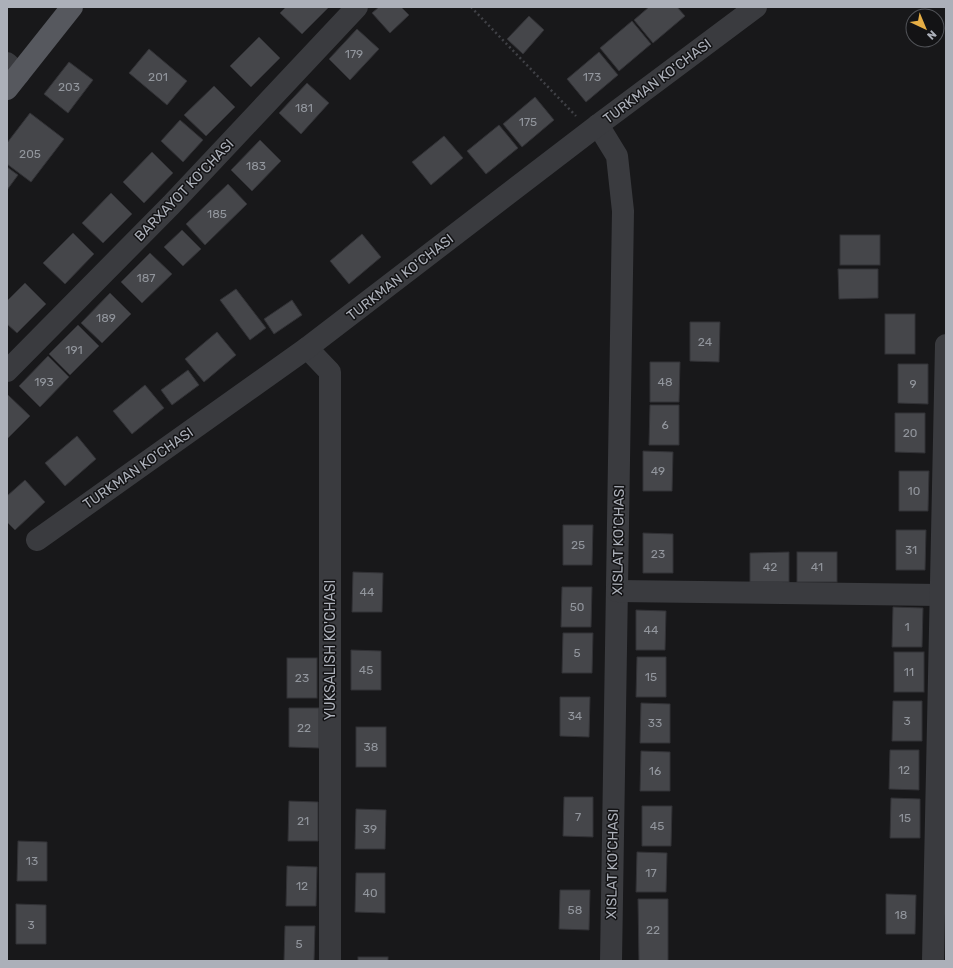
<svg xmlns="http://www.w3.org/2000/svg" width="953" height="968" font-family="Rubik,sans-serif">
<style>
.building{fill:#45464a;stroke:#323236}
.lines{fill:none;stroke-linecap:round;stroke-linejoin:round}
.path{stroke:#404146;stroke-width:2.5;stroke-dasharray:2 3;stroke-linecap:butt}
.minor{stroke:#3a3b3f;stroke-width:22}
.major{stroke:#56585e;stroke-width:22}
.labels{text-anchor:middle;stroke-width:3;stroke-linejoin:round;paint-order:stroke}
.number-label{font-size:12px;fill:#92969d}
.street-label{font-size:14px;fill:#acb0b9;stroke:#131315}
</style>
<rect width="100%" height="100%" fill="#18181a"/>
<!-- building -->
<g class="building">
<polygon points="286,7 329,7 302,34 280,13"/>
<polygon points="379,7 401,7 409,15 390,33 372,13"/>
<polygon points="649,7 677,7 685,16 653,43 634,20"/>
<polygon points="529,16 544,30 523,54 507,39"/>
<polygon points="632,21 651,44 619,71 600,48"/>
<polygon points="357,29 379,49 350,80 329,59"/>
<polygon points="259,37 280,58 251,87 230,66"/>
<polygon points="149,49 187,81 167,105 129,73"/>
<polygon points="599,52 618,75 586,102 567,79"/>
<polygon points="69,62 93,80 68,113 44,94"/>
<polygon points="307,83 329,103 301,134 279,113"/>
<polygon points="214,86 235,107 206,136 184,115"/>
<polygon points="535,97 554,120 522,147 503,124"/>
<polygon points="30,113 64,139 31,182 7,164 7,143"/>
<polygon points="180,120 203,140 183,162 161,141"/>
<polygon points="499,125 518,148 486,174 467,151"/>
<polygon points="444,136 463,158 431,185 412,162"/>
<polygon points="260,140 281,161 252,191 231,170"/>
<polygon points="152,152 173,173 144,203 123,182"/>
<polygon points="7,167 18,175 7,190"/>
<polygon points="228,184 247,204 205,245 186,224"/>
<polygon points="111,193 132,214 103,243 82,223"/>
<polygon points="182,230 201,249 183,266 164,247"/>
<polygon points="73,233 94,254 65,284 43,263"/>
<polygon points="362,234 381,257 349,284 330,261"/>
<rect x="840" y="235" width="40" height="30"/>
<polygon points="150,253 172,274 142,303 121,282"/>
<polygon points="838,269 878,269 878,298 839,299"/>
<polygon points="25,283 46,304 17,333 7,324 7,301"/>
<polygon points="236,289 266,328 250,340 220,300"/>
<polygon points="110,293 131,314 102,343 81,323"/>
<polygon points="292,300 302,315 274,334 264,319"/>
<rect x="885" y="314" width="30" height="40"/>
<polygon points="690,322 720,322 719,362 690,361"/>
<polygon points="78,325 99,346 70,375 49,354"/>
<polygon points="217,332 236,355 204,382 185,359"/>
<polygon points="48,356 69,377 40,407 19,386"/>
<polygon points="650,362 680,362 679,402 650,402"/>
<polygon points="898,364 928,364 928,404 898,403"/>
<polygon points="188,370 199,385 172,405 161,390"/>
<polygon points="145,385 164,408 132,434 113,411"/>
<polygon points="8,395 30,416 7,439 7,396"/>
<polygon points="650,405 679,405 679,445 649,445"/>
<polygon points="895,413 925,413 925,453 895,452"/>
<polygon points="77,436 96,459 65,486 45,463"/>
<polygon points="643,451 673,452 672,491 643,491"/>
<polygon points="899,471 929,471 928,511 899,511"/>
<polygon points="25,480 45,502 15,530 7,522 7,496"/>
<polygon points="563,525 593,525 592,565 563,565"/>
<polygon points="896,530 926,530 925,570 896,570"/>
<polygon points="643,533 673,534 673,573 643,573"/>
<polygon points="789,552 789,582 750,582 750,553"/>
<rect x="797" y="552" width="40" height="30"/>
<polygon points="353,572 383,573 382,612 352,612"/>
<polygon points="562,587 592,587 591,627 561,627"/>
<polygon points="893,607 923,608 922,647 892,647"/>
<polygon points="636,610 666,611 665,650 636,650"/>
<polygon points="563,633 593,633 592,673 562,673"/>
<polygon points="351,650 381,651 381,690 351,690"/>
<rect x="894" y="652" width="30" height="40"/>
<polygon points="637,657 666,657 666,697 636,697"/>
<rect x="287" y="658" width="30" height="40"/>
<polygon points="560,697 590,697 589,737 560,736"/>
<polygon points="893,701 922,701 922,741 892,741"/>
<polygon points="641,703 670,704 670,743 640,743"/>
<polygon points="289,708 319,708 319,748 289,747"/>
<rect x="356" y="727" width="30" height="40"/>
<polygon points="890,750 919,750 919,790 889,789"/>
<polygon points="641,751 670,752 670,791 640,791"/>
<polygon points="564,797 593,797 593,837 563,836"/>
<polygon points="891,798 920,799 920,838 890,838"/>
<polygon points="289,801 318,802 318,841 288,841"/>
<polygon points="642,806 672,806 671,846 642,846"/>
<polygon points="356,809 386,810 385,849 355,849"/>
<polygon points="18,841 47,842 47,881 17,881"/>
<polygon points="637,852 667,853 666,892 636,892"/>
<polygon points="287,866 317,867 316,906 286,906"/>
<polygon points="356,873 385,873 385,913 355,912"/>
<polygon points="560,890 590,890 589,930 559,929"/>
<polygon points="886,894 916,895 915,934 886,934"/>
<polygon points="638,899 668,899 668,961 639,961"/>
<polygon points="16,904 46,905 46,944 16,944"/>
<polygon points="285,926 315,926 314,961 284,961"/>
<rect x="358" y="957" width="30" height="4"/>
</g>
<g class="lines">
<!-- path -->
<polyline class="path" points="471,7 576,116"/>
<!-- minor -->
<g class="minor">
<polyline points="7,63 19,74"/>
<polyline points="598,125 617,156 623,211 611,961"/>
<polyline points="307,348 330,372 330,961"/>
<polyline points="7,371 171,205 357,7"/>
<polyline points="37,540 307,348 598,125 756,7"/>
<polyline points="617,591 940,595"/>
<polyline points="933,961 946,345"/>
</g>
<!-- major -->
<polyline class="major" points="7,89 72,7"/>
</g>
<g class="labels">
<!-- number labels -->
<g class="number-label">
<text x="354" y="58">179</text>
<text x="158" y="81">201</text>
<text x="592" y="81">173</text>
<text x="69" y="91">203</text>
<text x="304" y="112">181</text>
<text x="528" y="126">175</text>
<text x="30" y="158">205</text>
<text x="256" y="170">183</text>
<text x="217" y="218">185</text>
<text x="146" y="282">187</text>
<text x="106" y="322">189</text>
<text x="705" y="346">24</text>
<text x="74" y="354">191</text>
<text x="44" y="386">193</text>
<text x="665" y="386">48</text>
<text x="913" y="388">9</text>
<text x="665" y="429">6</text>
<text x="910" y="437">20</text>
<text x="658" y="475">49</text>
<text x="914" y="495">10</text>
<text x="578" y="549">25</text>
<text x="911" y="554">31</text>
<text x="658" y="558">23</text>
<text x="770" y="571">42</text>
<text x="817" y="571">41</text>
<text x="367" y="596">44</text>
<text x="577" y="611">50</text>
<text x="907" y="631">1</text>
<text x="651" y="634">44</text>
<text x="577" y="657">5</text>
<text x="366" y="674">45</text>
<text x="909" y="676">11</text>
<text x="651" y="681">15</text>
<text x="302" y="682">23</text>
<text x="575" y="720">34</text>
<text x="907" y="725">3</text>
<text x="655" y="727">33</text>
<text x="304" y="732">22</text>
<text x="371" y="751">38</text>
<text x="904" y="774">12</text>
<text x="655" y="775">16</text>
<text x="578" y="821">7</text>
<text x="905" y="822">15</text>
<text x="303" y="825">21</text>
<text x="657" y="830">45</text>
<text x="370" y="833">39</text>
<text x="32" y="865">13</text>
<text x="651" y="877">17</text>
<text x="302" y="890">12</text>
<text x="370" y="897">40</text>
<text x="575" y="914">58</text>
<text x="901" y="919">18</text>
<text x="31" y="929">3</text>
<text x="653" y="934">22</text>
<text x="299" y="948">5</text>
</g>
<!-- street labels -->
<g class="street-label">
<text transform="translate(657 81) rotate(-37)" y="5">TURKMAN KO'CHASI</text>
<text transform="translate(184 190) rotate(-46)" y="5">BARXAYOT KO'CHASI</text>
<text transform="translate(400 277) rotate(-38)" y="5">TURKMAN KO'CHASI</text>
<text transform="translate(138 468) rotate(-35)" y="5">TURKMAN KO'CHASI</text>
<text transform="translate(618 540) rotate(-89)" y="5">XISLAT KO'CHASI</text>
<text transform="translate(330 650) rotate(-90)" y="5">YUKSALISH KO'CHASI</text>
<text transform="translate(612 864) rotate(-89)" y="5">XISLAT KO'CHASI</text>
</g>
</g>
<!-- border -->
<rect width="953" height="968" fill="none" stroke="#acb0b9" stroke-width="16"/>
<!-- north arrow -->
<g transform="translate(925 28) rotate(136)"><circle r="19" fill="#131315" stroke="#505257"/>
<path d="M0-3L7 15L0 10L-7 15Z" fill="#e6ae45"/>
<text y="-6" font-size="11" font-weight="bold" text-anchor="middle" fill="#acb0b9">N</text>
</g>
</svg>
